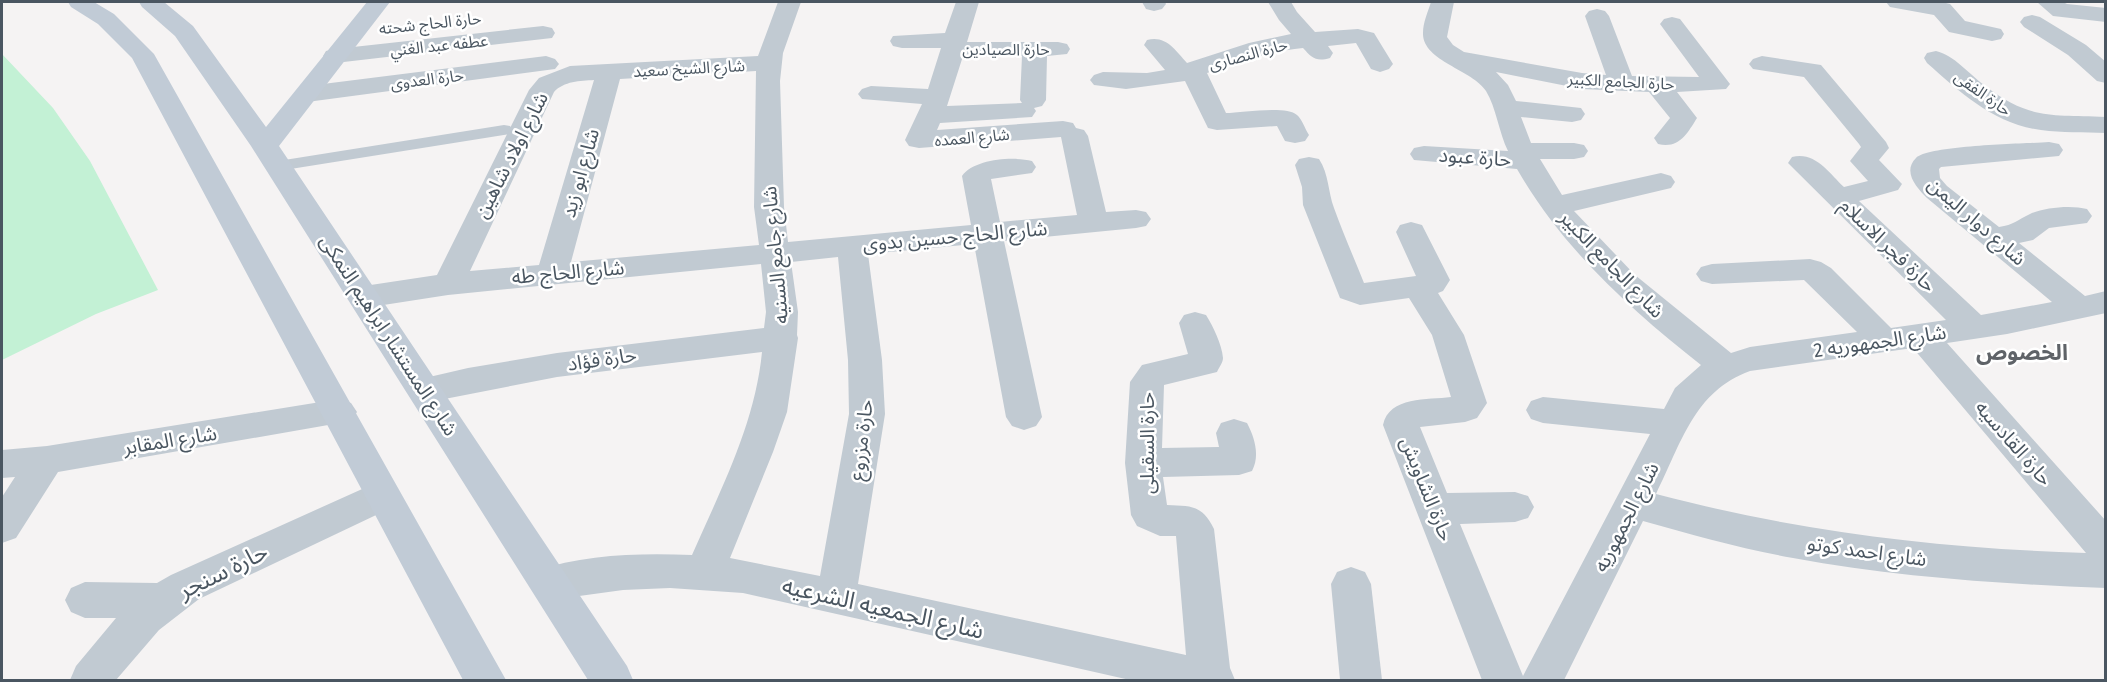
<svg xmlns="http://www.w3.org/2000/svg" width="2107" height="682" font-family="'Fira Sans Condensed','Noto Sans Arabic',sans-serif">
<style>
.green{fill:#c3f1d5}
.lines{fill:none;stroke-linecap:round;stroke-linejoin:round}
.lane{fill:#c1cad2;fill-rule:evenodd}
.street{fill:#c1cad2;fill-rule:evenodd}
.secondary{fill:#c1cbd6;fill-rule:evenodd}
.labels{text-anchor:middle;stroke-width:5;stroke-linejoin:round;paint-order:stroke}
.far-street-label{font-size:16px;fill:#4a5661;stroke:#fff}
.street-label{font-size:20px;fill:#4a5661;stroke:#fff}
.quarter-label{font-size:22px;font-weight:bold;fill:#5f6368;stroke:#fff}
.near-street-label{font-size:24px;fill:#4a5661;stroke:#fff}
</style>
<rect width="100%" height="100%" fill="#f5f3f3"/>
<!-- green -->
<polygon class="green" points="2,54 53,108 90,161 158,290 96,314 2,360"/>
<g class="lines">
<!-- lane -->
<polygon class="lane" points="504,125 510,126 513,130 510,134 278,171 272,170 269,166 272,162 278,161"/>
<!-- street -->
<g class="street">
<path d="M778 2H801L783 53 780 81 784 207 788 242 971 225 962 176C974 159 1013 156 1032 161L1036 167 1032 173 991 179 1000 222 1077 215 1061 137 919 148 909 146 905 140 922 104 862 99 858 94 862 89 871 86 928 89 941 48H902L893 46 890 41 893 36 945 33 956 2H979L967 42H1058L1067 44 1070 49 1067 54 1047 56 1046 100 1042 106 1034 108 1036 111 1032 117 940 123 937 130 1063 121 1073 123 1076 128 1084 130 1088 136 1106 212 1136 210 1146 212 1151 219 1146 226 1136 228 1004 241 1042 417 1036 426 1024 430 1012 426 1006 417 974 244 868 254 882 360 885 414 858 584 1186 655 1176 536H1160L1137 526 1131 515 1125 463 1130 382 1142 365 1188 354 1179 323 1184 315 1195 312 1206 315C1213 326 1222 345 1223 358 1223 363 1219 367 1217 372L1164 385 1162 448 1219 447 1216 433 1221 423 1234 419 1247 423C1255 438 1260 456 1252 471L1239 475 1163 477 1167 505C1192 506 1202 505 1214 529L1230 668 1235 680H1130L743 593 670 588 623 590 550 600 536 595 530 583 536 571C584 554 641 553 692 555 721 489 755 424 762 352L557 377 424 403 412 399 407 390 412 381 468 368 557 353 764 328 766 312 761 264 448 295 364 308 353 305 348 297 353 289 364 286 437 275 529 90 539 78 570 66 758 56ZM963 56H1022L1020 100 1022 103 947 106ZM756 71 754 207 759 245 571 262 620 79ZM594 80 539 265 470 271 554 92C564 81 580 81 594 80ZM838 257 848 360 849 414 820 576 730 558 773 452 787 412 798 338 797 335 798 312 791 262Z"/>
<polygon points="1142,2 1165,2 1166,4 1162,9 1154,11 1146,9"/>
<path d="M1268 2H1291L1297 12 1315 32 1358 29 1374 33 1393 64 1389 69 1380 72 1371 69 1356 43 1328 46 1333 53 1330 58C1316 62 1312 58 1303 48 1269 51 1239 62 1207 73L1226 113C1241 113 1286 105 1297 115 1302 119 1305 129 1309 135L1305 141 1295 143 1285 141 1277 126 1217 130 1208 128 1185 81 1126 89 1094 85 1090 80 1094 75 1103 72 1147 73 1165 70 1144 45 1147 40C1166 35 1175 50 1187 63L1249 43 1291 34 1279 20Z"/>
<path d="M1431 2H1454L1447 37 1453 45 1464 52 1582 73 1606 75 1585 16 1589 11 1597 9 1605 11 1609 16 1632 76 1699 77 1660 24 1664 19 1672 17 1680 19 1730 84 1726 89 1677 92 1697 118C1687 134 1679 149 1658 144L1654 138 1670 118 1649 92 1582 89 1496 72 1508 85 1516 101 1581 108 1585 114 1581 120 1572 122 1521 117 1531 143H1574L1584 145 1588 151 1584 157 1574 159H1540L1562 195 1661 173 1671 176 1675 182 1671 188 1574 211 1635 275 1731 353 1750 347 1857 332 1804 280 1712 284 1701 281 1696 274 1701 267 1712 264 1810 259 1821 262 1831 268 1891 328 1946 320 1788 163 1792 157C1815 151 1829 173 1844 187L1868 181 1850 161 1861 147 1859 144 1804 77 1753 69 1749 64 1753 59 1762 56 1821 65 1886 142 1889 148 1879 160 1902 184 1898 190 1859 201 1981 315 2052 302 1927 198C1917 188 1902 172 1916 158 1930 145 2025 144 2049 142L2059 144 2063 150 2059 156 1941 167 1939 169 1940 178 1947 186 1999 227C2014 225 2017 220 2030 214 2045 207 2072 205 2087 209L2092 216 2087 223 2049 228 2033 240 2019 243 2085 296 2106 291V313L2007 334 1947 343 2106 521V588C2001 584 1896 577 1793 558 1742 549 1693 535 1643 521L1564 680H1482L1383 425C1389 396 1428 400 1451 397L1432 335 1409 298 1360 305 1340 298 1303 205 1302 187 1295 165 1299 159 1309 157 1319 159C1329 174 1328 192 1334 208 1343 233 1354 258 1364 283L1416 276 1396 232 1400 225 1411 222 1422 225 1450 280 1443 291 1438 293 1464 335 1487 403 1477 418 1465 422 1420 427 1447 493 1515 492 1528 496 1534 507 1528 518 1515 522 1460 524 1523 676 1650 434 1543 423 1531 419 1526 410 1531 401 1543 397 1664 409 1675 388 1701 365C1630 309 1562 248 1517 169L1414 160 1410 154 1414 148 1424 146 1508 151C1499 133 1496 107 1486 91 1473 70 1422 61 1423 33 1423 22 1428 12 1431 2ZM1913 348 2086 553C1937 548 1800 532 1656 494 1681 444 1694 391 1750 371Z"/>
<polygon points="1886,2 1942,2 1950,4 1965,21 2001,29 2004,34 2001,39 1992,41 1949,32 1934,15 1890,7"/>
<polygon points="2037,2 2063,2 2067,4 2106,8 2106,22 2053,16"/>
<polygon points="2032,15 2040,17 2086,45 2106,62 2106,83 2097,81 2068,55 2024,27 2020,22 2024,17"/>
<polygon points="543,26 552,28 555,33 552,38 335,63 326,61 323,56 326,51 335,49"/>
<path d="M1936 51C1954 55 1969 74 1984 85 2031 121 2050 114 2106 117V133C2084 132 2062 133 2041 130 1994 124 1961 93 1927 63L1924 58 1927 53Z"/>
<polygon points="546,56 555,59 559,64 555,69 307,102 298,99 294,94 298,89 307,86"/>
<polygon points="339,399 351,403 357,412 351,421 58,472 16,538 2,543 2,497 15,477 2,478 2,450 47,446"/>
<polygon points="380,481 393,485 399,496 393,507 199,599 159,630 116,680 70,680 76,666 116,618 85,618 71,612 65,600 71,588 85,582 157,583 171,575"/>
<polygon points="1351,567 1365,572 1371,584 1382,680 1340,680 1331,584 1337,572"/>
</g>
<!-- secondary -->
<g class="secondary">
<polygon points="68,2 94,2 114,14 154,54 506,680 463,680 132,58 98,24 71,7"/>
<polygon points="139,2 164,2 193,26 266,127 367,2 390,2 279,146 627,666 633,680 588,680 251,146 175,36 142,7"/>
</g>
</g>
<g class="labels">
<!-- far-street labels -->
<g class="far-street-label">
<text transform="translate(430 23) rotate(-6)" y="6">حارة الحاج شحته</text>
<text transform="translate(439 45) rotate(-6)" y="6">عطفه عبد الغني</text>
<text x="1006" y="55">حارة الصيادين</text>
<text transform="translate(1248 54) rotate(-15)" y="6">حارة النصارى</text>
<text transform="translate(689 68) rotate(-3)" y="6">شارع الشيخ سعيد</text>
<text transform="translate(427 79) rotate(-7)" y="6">حارة العدوى</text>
<text transform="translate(1621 81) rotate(3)" y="6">حارة الجامع الكبير</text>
<text transform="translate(1983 93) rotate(35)" y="6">حارة الفقى</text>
<text transform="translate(972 137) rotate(-5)" y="6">شارع العمده</text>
</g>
<!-- street labels -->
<g class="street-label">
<text transform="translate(511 155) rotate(-63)" y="7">شارع اولاد شاهين</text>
<text transform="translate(1475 157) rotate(4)" y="7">حارة عبود</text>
<text transform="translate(580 173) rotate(-74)" y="7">شارع ابو زيد</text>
<text transform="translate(1977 221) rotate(41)" y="7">شارع دوار اليمن</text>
<text transform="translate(955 236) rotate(-5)" y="7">شارع الحاج حسين بدوى</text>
<text transform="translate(1888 245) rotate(44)" y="7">حارة فجر الاسلام</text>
<text transform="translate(775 255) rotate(-95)" y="7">شارع جامع السنيه</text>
<text transform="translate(1612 264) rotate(46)" y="7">شارع الجامع الكبير</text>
<text transform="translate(568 272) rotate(-5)" y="7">شارع الحاج طه</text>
<text transform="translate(389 335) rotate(57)" y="7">شارع المستشار ابراهيم النمكى</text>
<text transform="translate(1880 341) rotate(-8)" y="7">شارع الجمهوريه 2</text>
<text transform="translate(602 359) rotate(-8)" y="7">حارة فؤاد</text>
<text transform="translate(170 440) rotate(-9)" y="7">شارع المقابر</text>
<text transform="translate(861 440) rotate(-83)" y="7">حارة مزروع</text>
<text transform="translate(1147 443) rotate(-90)" y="7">حارة السقيلى</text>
<text transform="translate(2014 443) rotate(49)" y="7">حارة القادسيه</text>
<text transform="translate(1427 489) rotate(68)" y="7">حارة الشاويش</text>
<text transform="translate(1626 517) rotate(-63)" y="7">شارع الجمهوريه</text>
<text transform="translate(1867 551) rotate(8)" y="7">شارع احمد كوتو</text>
</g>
<!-- quarter labels -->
<g class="quarter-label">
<text x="2022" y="360">الخصوص</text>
</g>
<!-- near-street labels -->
<g class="near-street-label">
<text transform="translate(223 571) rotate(-26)" y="8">حارة سنجر</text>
<text transform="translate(883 608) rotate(13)" y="8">شارع الجمعيه الشرعيه</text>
</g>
</g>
<!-- border -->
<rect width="2107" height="682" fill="none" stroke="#4a5661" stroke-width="6"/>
</svg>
